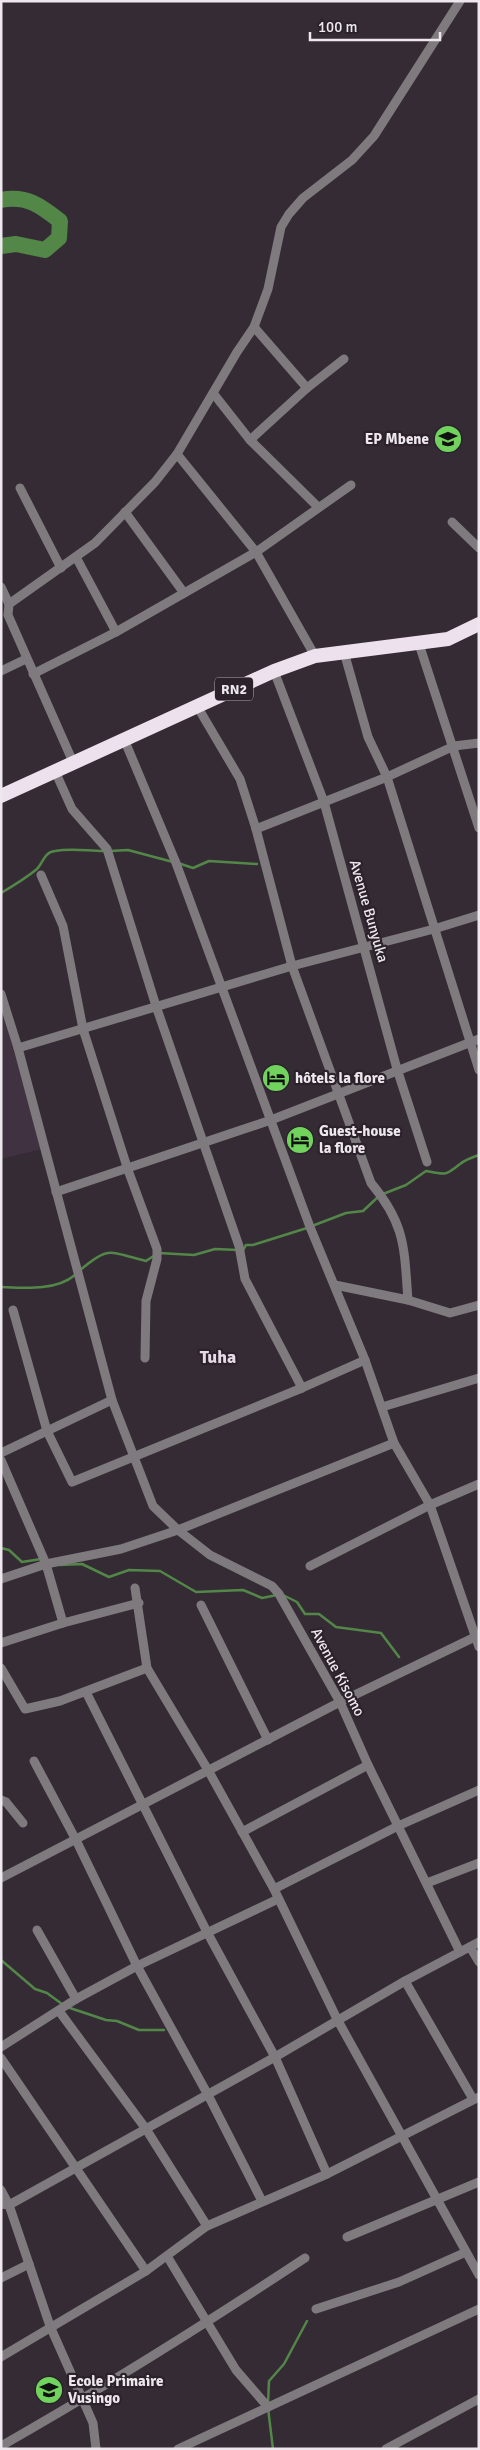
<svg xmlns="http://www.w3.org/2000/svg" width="480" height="2450" font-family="Signika,sans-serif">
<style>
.built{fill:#413241}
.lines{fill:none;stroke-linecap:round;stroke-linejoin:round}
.stream{stroke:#528748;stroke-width:2.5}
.river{stroke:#528748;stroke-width:16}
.minor{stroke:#7f7a7e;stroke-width:9}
.highway{stroke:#eee1ee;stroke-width:14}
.labels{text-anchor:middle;stroke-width:4.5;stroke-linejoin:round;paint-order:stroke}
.shield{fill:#2b222b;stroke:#b4adb4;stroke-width:1}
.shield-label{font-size:14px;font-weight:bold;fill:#eee8ee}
.poi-label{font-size:15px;font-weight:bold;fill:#eee8ee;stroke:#2b222b;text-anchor:start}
.street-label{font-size:15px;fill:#eee8ee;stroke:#2b222b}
.quarter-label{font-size:18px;font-weight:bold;fill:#e7dae7;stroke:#2b222b}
</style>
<rect width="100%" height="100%" fill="#352b35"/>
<!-- built -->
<polygon class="built" points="1,1006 42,1149 1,1159"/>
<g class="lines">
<!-- stream -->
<g class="stream">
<polyline points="110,851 128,850 173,862"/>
<polyline points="178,863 193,868 209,861 257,864"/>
<path d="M1 893C13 886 26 878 37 869 43 863 44 852 55 851 72 848 87 851 104 851"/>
<path d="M383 1194 406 1185 426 1171C446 1175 445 1176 460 1164 465 1160 473 1157 479 1155"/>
<polyline points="312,1226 346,1213 363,1211 378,1197"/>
<polyline points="243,1250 246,1245 253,1245 307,1228"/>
<polyline points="159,1253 194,1255 215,1249 238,1250"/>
<path d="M79 1271C110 1245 108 1252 146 1261L155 1255"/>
<path d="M1 1287C24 1288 56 1291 75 1275"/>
<polyline points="1,1548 9,1550 22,1562 41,1559"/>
<polyline points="60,1565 82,1564 109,1577 129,1570 160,1571 196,1592 243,1590 262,1598 277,1595"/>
<polyline points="283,1595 297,1602 305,1614 319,1614 336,1627 381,1633 399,1657"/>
<polyline points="1,1960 35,1989 47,1993 62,2004"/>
<polyline points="67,2007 106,2020 117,2021 139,2030 164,2030"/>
<polyline points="268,2403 269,2381 284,2364 307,2321"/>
<polyline points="268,2408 273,2449"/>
</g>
<!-- river -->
<path class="river" d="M1 200C27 195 41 206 60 221L59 238 45 250 16 244 1 246"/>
<!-- minor -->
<g class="minor">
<polyline points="254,327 307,388"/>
<polyline points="213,393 250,440 318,507"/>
<polyline points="250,440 307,388 344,359"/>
<polyline points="20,488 61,568"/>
<polyline points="125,512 184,593"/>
<polyline points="452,522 479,548"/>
<polyline points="76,557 116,632"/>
<polyline points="1,587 9,604"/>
<polyline points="419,644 479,828"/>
<polyline points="344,652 368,737 387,777 479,1070"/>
<polyline points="315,656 256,552 177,454 237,352 254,327 268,289 281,227 289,214 303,198 352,160 374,136 460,1"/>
<polyline points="1,671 26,659"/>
<polyline points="274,671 324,802 397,1069 427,1162"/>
<polyline points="33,674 116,632 256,552 351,485"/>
<path d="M197 706 240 779 256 829 292 966 371 1183C406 1225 404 1248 408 1300"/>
<polyline points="124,739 176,863 310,1227 365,1360 394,1443 430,1505 479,1647"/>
<polyline points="73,762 8,615 9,604 95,543 155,482 177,454"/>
<polyline points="55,771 72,809 107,849 156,1006 239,1246 245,1279 302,1388"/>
<polyline points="256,829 387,777 454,746 479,743"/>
<polyline points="41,875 63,926 83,1029 128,1170 157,1249 157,1259 146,1301 145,1358"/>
<polyline points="1,994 18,1048 112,1400 153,1506 178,1530 210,1555 272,1586 279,1594 340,1702 368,1765 460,1952"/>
<polyline points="18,1048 292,966 434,929 479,915"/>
<polyline points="56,1192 271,1120 479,1039"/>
<polyline points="335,1285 408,1300 450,1313 479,1305"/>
<polyline points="13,1310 47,1431 72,1482 302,1388 365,1360"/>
<polyline points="382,1407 479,1378"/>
<polyline points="1,1453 112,1400"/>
<polyline points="1,1460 46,1564 63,1623"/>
<polyline points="310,1566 430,1505 479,1484"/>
<polyline points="1,1579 46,1564 121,1549 178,1530 394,1443"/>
<polyline points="135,1588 147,1668 208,1770 274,1889 337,2019 479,2275"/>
<polyline points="201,1605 268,1740"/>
<polyline points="1,1643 63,1623 139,1603"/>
<polyline points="1,1668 25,1709 60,1701 147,1668"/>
<polyline points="86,1692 207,1932 275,2057 327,2174"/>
<polyline points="34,1761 76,1840 137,1966 208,2095 262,2201"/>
<polyline points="1,1800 6,1802 23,1823"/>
<polyline points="242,1832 368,1765"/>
<polyline points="1,1878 340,1702 479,1635"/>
<polyline points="427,1883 479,1863"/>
<polyline points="274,1889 398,1826 479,1790"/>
<polyline points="37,1930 76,1999"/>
<polyline points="470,1947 479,1962"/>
<polyline points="405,1981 473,2099"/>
<polyline points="59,2011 146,2129 207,2226"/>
<polyline points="1,2047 76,1999 137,1966 278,1899"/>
<polyline points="1,2058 146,2271"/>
<polyline points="1,2190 9,2205 50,2326 93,2423 96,2449"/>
<polyline points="1,2204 9,2205 275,2057 405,1981 479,1942"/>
<polyline points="347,2237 479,2182"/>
<polyline points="167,2256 236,2370 268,2407"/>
<polyline points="1,2278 29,2264"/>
<polyline points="316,2309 399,2282 466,2252"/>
<polyline points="1,2357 146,2271 207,2226 327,2174 479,2097"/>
<path d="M1 2446C105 2387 205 2324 305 2258"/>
<polyline points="178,2449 479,2309"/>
<polyline points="386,2449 479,2399"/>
</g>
<!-- highway -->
<polyline class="highway" points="1,796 274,671 315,656 448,639 479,624"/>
</g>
<!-- icons -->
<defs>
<symbol id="school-disc" viewBox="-11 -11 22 22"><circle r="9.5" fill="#72d25e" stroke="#2b222b"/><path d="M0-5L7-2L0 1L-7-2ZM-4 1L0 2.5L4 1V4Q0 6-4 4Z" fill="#111"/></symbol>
<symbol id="hotel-disc" viewBox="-11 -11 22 22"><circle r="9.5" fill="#72d25e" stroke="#2b222b"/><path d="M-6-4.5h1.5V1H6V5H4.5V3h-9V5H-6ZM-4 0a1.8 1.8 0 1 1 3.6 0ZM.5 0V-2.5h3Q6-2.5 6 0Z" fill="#111"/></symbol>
</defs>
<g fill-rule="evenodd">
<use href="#school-disc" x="432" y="423" width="32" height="32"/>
<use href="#hotel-disc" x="260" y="1062" width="32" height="32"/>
<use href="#hotel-disc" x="284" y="1124" width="32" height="32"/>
<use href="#school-disc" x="33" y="2374" width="32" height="32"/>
</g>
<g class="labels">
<!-- shield labels -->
<rect class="shield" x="215" y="677.5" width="38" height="23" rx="4"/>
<g class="shield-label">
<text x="234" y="694">RN2</text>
</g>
<!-- poi labels -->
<g class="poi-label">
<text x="429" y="444" text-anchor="end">EP Mbene</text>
<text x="295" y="1083">hôtels la flore</text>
<text x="319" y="1136">Guest-house<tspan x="319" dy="17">la flore</tspan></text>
<text x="68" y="2386">Ecole Primaire<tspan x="68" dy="17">Vusingo</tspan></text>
</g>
<!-- street labels -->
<g class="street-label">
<text transform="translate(369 911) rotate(74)" y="5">Avenue Bunyuka</text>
<text transform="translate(338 1672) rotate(62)" y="5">Avenue Kisomo</text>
</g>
<!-- quarter labels -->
<g class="quarter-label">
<text x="218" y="1363">Tuha</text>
</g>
</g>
<!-- border -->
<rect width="480" height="2450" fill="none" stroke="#eee8ee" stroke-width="5"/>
<!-- scale -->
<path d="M310 32v8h130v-8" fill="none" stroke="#eee8ee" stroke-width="2.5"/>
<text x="318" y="32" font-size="15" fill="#eee8ee" stroke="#2b222b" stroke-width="4" paint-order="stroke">100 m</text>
</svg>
